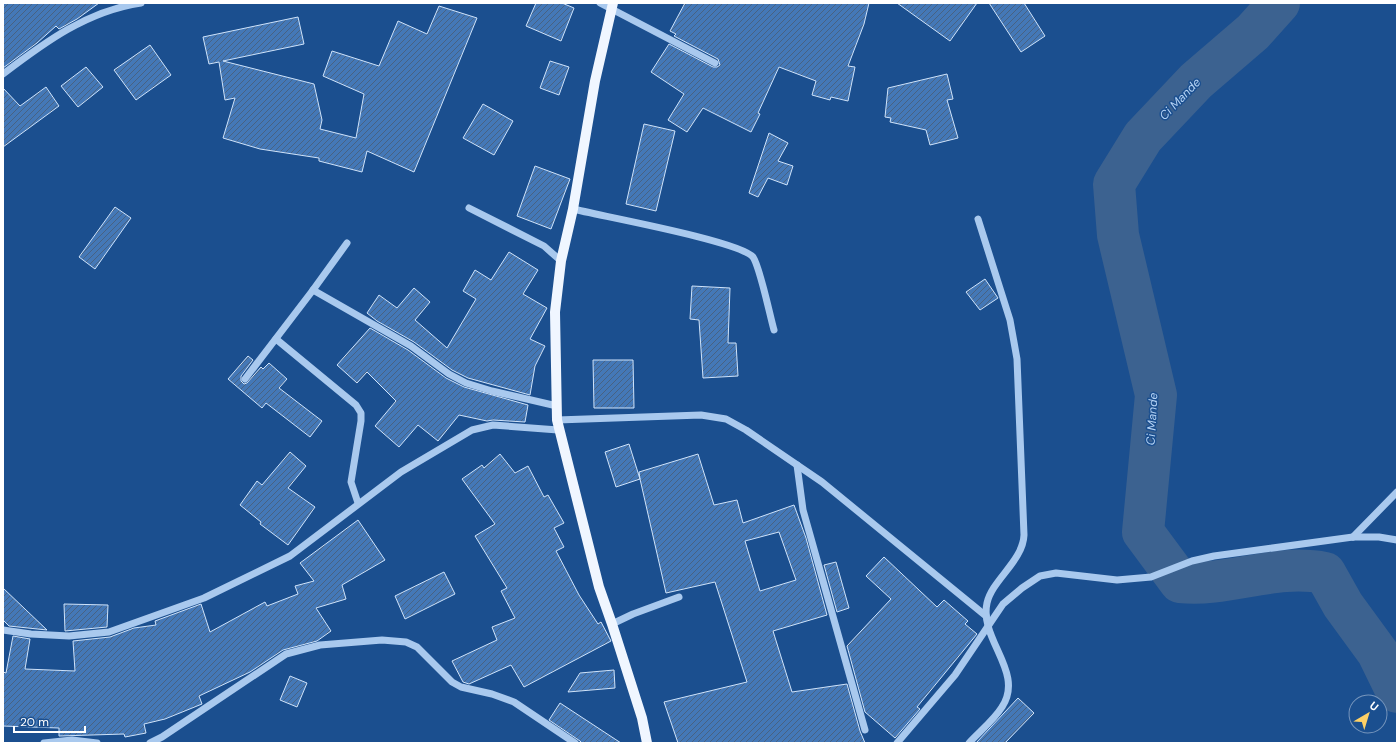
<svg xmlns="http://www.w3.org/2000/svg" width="1400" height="746" font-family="'DM Sans',sans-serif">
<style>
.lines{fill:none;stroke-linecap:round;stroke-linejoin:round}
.river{stroke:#3c6290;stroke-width:42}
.building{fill:url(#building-hatch);stroke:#cfe3fa;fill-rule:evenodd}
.minor{stroke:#a9c9ee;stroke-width:7}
.major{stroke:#f0f6ff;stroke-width:10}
.labels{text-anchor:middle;stroke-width:3;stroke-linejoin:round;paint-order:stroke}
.water-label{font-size:12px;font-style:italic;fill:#b5d3f5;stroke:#1b4f8f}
</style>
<defs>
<pattern id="building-hatch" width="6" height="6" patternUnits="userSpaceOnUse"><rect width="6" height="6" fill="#4478b7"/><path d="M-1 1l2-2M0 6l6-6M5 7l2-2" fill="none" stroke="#486282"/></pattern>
</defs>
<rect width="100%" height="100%" fill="#1b4f8f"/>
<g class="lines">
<!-- river -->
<path class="river" d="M1279 3 1253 32 1196 81 1143 137 1114 184 1118 235 1156 395 1143 532 1180 582C1229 587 1275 563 1325 573L1343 605 1378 653 1397 692"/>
</g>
<!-- building -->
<g class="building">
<polygon points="3,3 99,3 77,19 59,29 56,26 37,43 3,68"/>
<polygon points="536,3 562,3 574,8 561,41 526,26"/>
<polygon points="685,3 869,3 864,24 848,66 855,67 848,101 831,97 830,100 812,95 816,81 779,67 758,113 760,114 751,132 703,108 687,132 668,120 684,94 651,72 669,44 713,67 717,67 720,65 718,59 674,36 676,34 670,31"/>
<polygon points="897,3 977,3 950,41"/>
<polygon points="989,3 1024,3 1045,36 1021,52"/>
<polygon points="439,6 477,18 414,172 367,151 362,172 319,161 319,158 260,149 223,138 235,98 225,100 219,62 209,64 203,37 298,17 304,44 223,61 314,84 322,120 320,129 356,138 364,94 323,76 332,51 379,66 398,21 427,34"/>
<polygon points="150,45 171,75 136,100 114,70"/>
<polygon points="550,61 569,67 559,95 540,88"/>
<polygon points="86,67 103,87 78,107 61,86"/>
<polygon points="947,74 953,99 947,100 958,138 930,145 926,130 890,122 891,118 885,117 888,88"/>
<polygon points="46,87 59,106 3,147 3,88 20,106"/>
<polygon points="483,104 513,121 494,155 463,138"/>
<polygon points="644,124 675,131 656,211 626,204"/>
<polygon points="769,133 788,143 778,161 793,166 787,185 768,178 758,197 749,193"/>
<polygon points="535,166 570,179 551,229 517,216"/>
<polygon points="115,207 131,218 95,269 79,257"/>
<polygon points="509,252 538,270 523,294 547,308 530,339 545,346 535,366 530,395 468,378 452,370 414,342 377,321 367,313 379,295 397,308 414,288 430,302 415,320 447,348 476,299 463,291 475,270 491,280"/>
<polygon points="985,279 998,298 980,310 966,292"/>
<polygon points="692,286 730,288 728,343 736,343 738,376 703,378 699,320 690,319"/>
<polygon points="370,328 408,350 446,378 464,387 528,405 525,422 493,420 487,421 459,415 438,441 418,425 399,447 375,426 396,401 367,372 357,383 337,365"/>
<polygon points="248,356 253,360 241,376 241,381 244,384 247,383 261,367 263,369 269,363 287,379 279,388 322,421 310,437 266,403 262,408 228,379"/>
<polygon points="593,360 633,360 634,408 594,408"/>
<path d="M629 444 640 479 639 472 698 454 714 505 737 500 743 523 794 505 806 538 827 615 773 631 792 692 847 684 860 731 865 743H678L664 702 747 682 715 582 666 593 640 479 616 487 605 452ZM779 532 796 580 760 591 745 541Z"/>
<polygon points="290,452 306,466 288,488 315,507 288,545 260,524 261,522 240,505 257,481 262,485"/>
<polygon points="500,454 515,473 528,466 544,497 548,495 564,523 554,528 564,547 556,551 579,595 598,624 601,622 611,641 524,687 511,665 469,684 463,682 452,661 497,640 492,627 515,618 501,591 507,588 475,536 495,524 462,479 482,465 484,468"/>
<polygon points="358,520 385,560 342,585 346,599 316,608 331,631 317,641 283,650 250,672 199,696 202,704 165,719 144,724 146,733 125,737 124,734 59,736 59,728 3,726 3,672 6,673 13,636 30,639 25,669 75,671 73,641 110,637 134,628 156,625 155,621 201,604 210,632 265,602 267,606 298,594 295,586 314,581 300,563"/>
<polygon points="884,557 937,607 944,600 968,621 965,624 977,634 917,707 920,709 895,738 865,712 847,646 891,599 866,576"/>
<polygon points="836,562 849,608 837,612 824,565"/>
<polygon points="444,572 455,594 405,619 395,596"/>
<polygon points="3,588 47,630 9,626 3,620"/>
<polygon points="64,604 108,605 107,627 65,631"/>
<polygon points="614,670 615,688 568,692 580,673"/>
<polygon points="290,676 307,683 297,707 280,700"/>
<polygon points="1018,698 1034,713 1005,743 976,743"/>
<polygon points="560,703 621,743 582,743 580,741 549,720"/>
</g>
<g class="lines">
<!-- minor -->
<g class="minor">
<polyline points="600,3 715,63"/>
<path d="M3 74C45 42 87 11 141 3"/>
<polyline points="469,208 544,246 561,261"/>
<path d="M573 209C601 216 740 241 753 257 760 267 770 316 774 330"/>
<polyline points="313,290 411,346 449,374 466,383 492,391 557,406"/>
<polyline points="276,339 356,405 361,413 361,421 351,482 358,503"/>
<polyline points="245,379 313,290 347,243"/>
<polyline points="557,420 701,415 726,419 746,430 822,482 986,616"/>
<polyline points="797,465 803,510 865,730"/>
<polyline points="1353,537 1397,492"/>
<polyline points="612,624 633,614 679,597"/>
<polyline points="3,630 31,634 69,636 109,632 204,598 290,556 401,472 472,430 493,425 558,430"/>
<polyline points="44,743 72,740 97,743"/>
<polyline points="150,743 162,737 286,654 320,645 382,640 406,642 417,647 452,682 461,687 492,694 514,702 575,743"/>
<polyline points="897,743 955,675 1003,604 1022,588 1040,576 1056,573 1117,580 1151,577 1192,561 1214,556 1353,537 1379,537 1397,540"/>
<path d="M969 743C979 732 994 720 1002 707 1025 672 979 640 987 603 992 580 1023 561 1024 535L1017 359 1010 320 978 219"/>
</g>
<!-- major -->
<polyline class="major" points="613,3 595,81 573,209 561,261 555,312 557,420 599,587 612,624 642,718 647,743"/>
</g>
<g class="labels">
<!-- water labels -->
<g class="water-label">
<text transform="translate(1180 99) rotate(-46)" y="4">Ci Mande</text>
<text transform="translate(1152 419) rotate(-87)" y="4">Ci Mande</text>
</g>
</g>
<!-- border -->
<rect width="1400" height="746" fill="none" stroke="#ffffff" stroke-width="8"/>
<!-- north arrow -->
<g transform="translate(1368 714) rotate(38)"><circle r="19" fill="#1b4f8f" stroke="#7695bc"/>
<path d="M0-3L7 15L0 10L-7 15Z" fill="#ffd166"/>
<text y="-6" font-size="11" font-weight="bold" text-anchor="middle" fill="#ffffff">U</text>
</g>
<!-- scale -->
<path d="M14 726v6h71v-6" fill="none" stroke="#ffffff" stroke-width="2"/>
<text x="20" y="726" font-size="12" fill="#ffffff" stroke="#1b4f8f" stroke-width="3" paint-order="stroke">20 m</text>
</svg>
